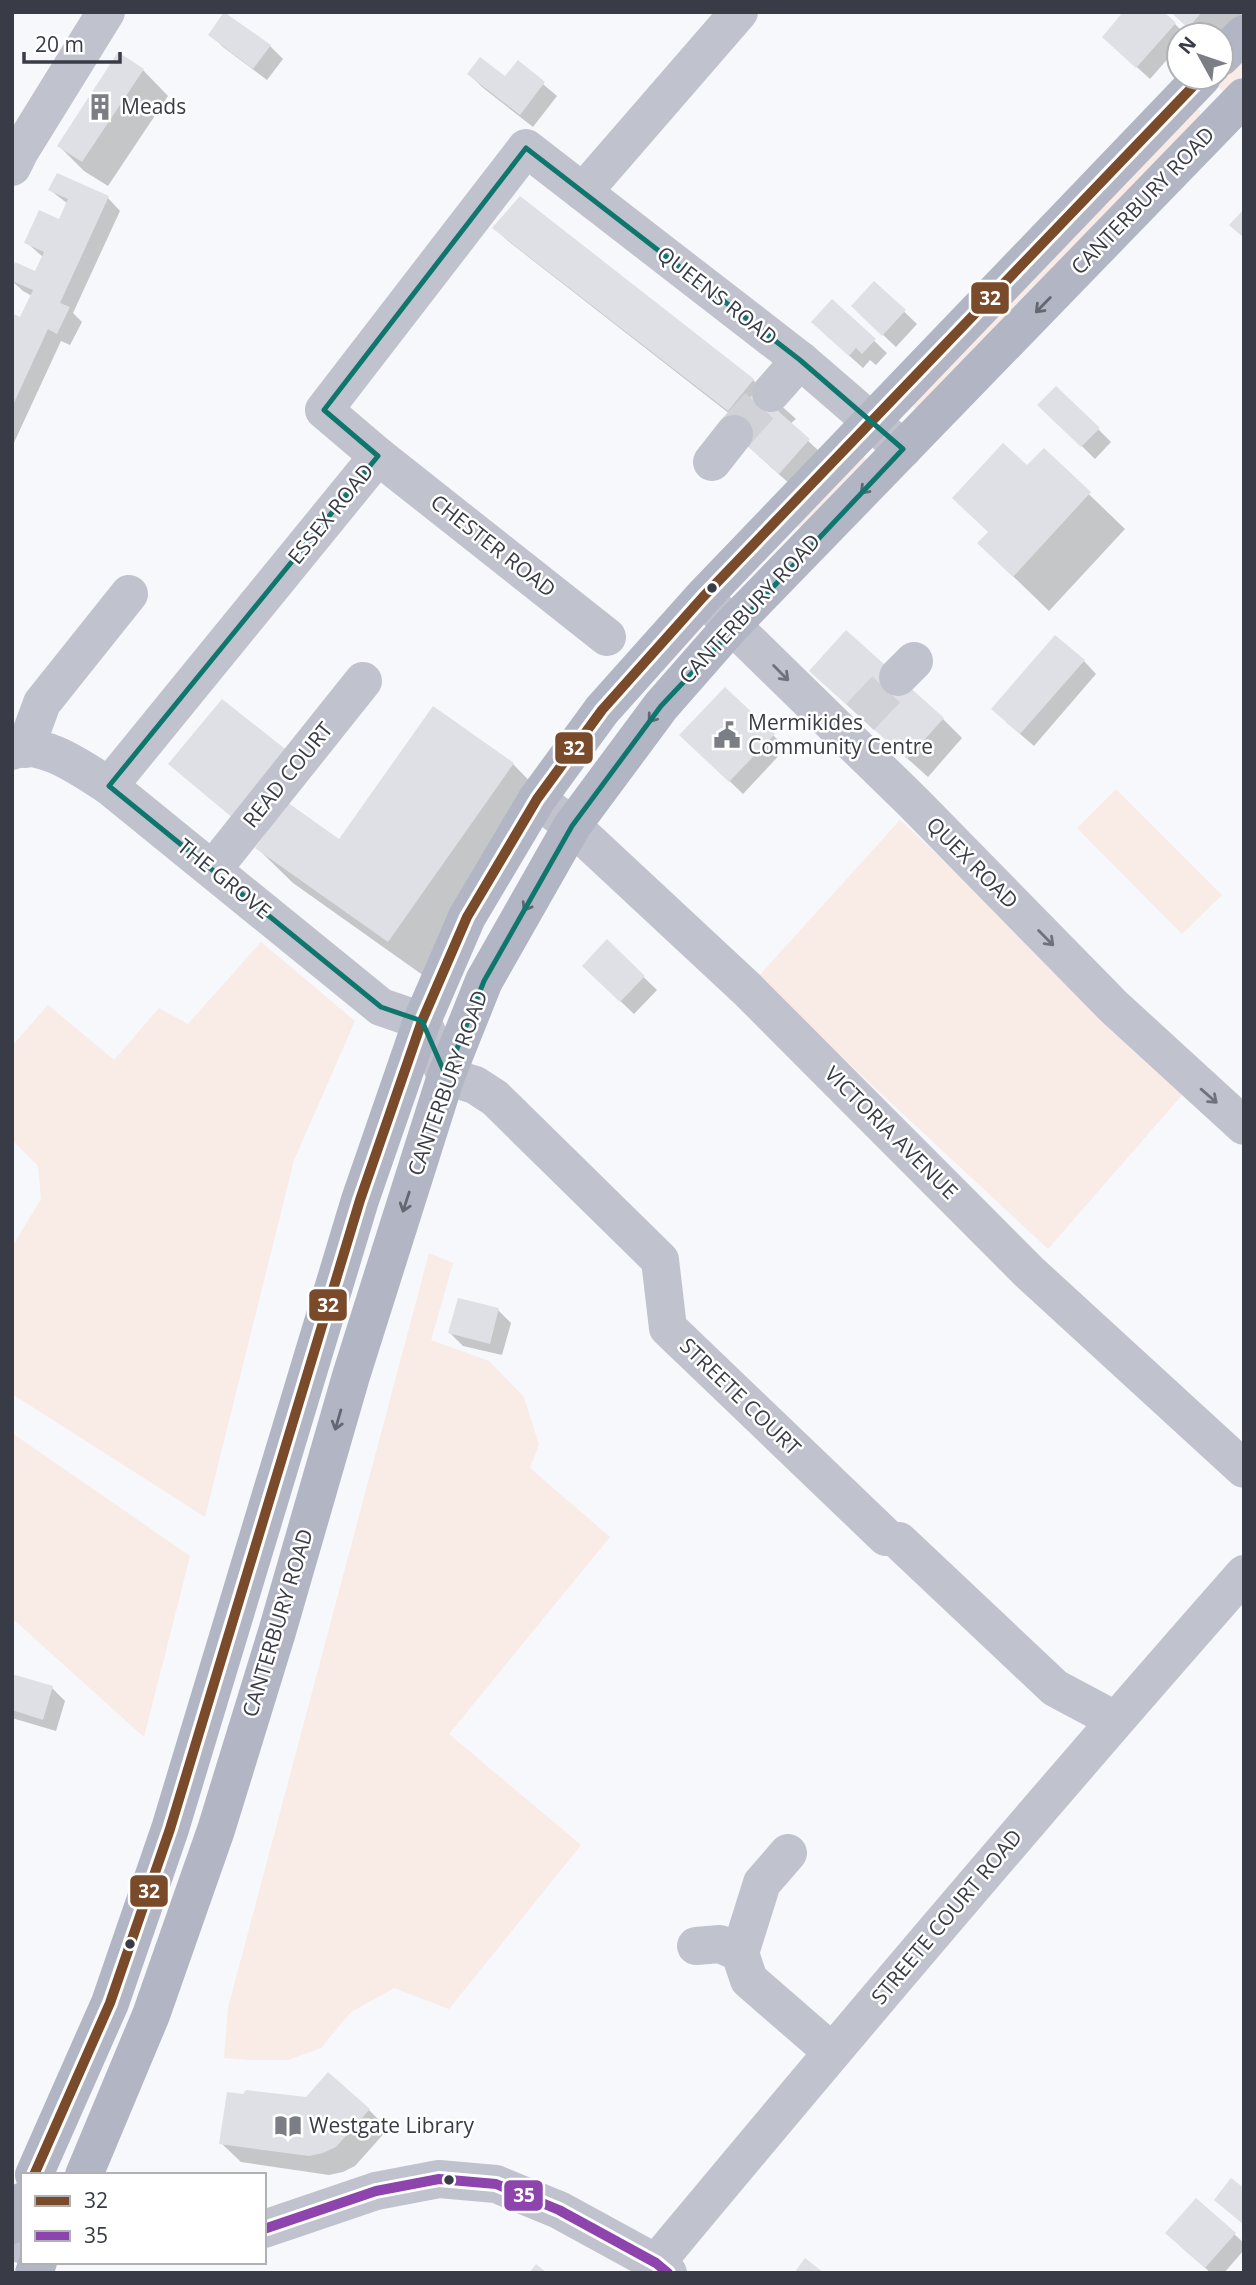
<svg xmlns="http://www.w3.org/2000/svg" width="1256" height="2285" font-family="'Open Sans',sans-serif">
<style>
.green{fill:#f9ebe6}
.shadow{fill:#0003}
.building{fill:#dfe0e6}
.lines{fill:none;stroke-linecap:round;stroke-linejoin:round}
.minor-tunnel{stroke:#d1d2d7;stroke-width:38;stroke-dasharray:38 19;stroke-linecap:butt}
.minor{stroke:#c0c2cd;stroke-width:38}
.highway{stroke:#b2b6c4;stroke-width:38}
.bus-1-casing{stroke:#fff;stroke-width:16}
.bus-2-casing{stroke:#fff;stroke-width:16}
.bus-1{stroke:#7a4b2a;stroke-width:10}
.bus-2{stroke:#8e44ad;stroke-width:10}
.oneway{stroke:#636772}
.oneway2{stroke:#6f727c}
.marked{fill:none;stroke:#0f766e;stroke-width:5;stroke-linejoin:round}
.bus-dot{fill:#393c46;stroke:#fff;stroke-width:2.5}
.labels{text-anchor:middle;stroke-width:5;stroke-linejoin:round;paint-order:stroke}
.poi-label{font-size:21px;fill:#393c46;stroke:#fff;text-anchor:start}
.street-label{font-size:21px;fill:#393c46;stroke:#fff}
.line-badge{stroke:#fff;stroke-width:2.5}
.badge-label{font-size:19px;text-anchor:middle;font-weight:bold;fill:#fff}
</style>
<rect width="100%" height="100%" fill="#f7f8fb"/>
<!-- green -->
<g class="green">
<polygon points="1244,55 1244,74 1225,94 1215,84"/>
<polygon points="1194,109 1200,110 1200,117 919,408 914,408 912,402"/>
<polygon points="863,457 867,460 801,528 795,526"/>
<polygon points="1116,789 1222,895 1182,934 1077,828"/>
<polygon points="900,820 1189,1087 1048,1249 757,978"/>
<polygon points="261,942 355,1021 294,1160 205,1517 12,1394 12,1247 41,1199 38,1166 12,1140 12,1046 48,1005 114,1060 159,1008 188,1024"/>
<polygon points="429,1253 453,1263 431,1340 489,1361 524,1397 539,1445 530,1468 610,1537 449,1734 581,1845 449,2009 394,1988 351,2012 321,2048 288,2060 250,2060 224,2058 228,2008"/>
<polygon points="12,1433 190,1556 144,1737 12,1618"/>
</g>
<!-- shadow -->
<g class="shadow">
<polygon points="1171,12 1244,12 1244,19 1221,35 1196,35"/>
<polygon points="1175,24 1186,35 1179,35 1179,46 1150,79 1117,49"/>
<polygon points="210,34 270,46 283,59 267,80 223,47"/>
<polygon points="518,63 557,96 533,127 482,87 469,74 505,79"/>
<polygon points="143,70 168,96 108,186 84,171 59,146"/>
<polygon points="50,190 108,198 120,211 73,313 82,322 70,345 61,341 12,447 12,315 21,319 32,296 23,291 12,281 36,273 43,257 26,242 60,221 68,204"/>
<polygon points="495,228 753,380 796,419 790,424 821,453 792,486 740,439 735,418 508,241"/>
<polygon points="874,283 917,324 896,347 866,319"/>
<polygon points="832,301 887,353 876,365 870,360 863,368 826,335"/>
<polygon points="1057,388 1111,442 1095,459 1040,405"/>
<polygon points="1044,451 1125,529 1049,611 979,543 989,533 1027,468"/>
<polygon points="1084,661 1096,674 1034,746 1006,722"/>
<polygon points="831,690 943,719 962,738 928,777"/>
<polygon points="682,735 773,735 786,748 743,794"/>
<polygon points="513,764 548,800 424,976 293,883 257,848 340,842"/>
<polygon points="607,942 657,990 634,1014 597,979"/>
<polygon points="498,1310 511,1323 502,1355 463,1346 450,1333"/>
<polygon points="12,1676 52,1688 65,1701 56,1731 12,1718"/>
<polygon points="369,2110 388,2129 355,2166 343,2172 329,2175 241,2162 221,2143"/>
<polygon points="1234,2234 1244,2243 1244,2250 1224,2273 1211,2273 1180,2246"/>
</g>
<!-- building -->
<g class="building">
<polygon points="224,12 271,45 253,69 208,35"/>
<polygon points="1123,12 1164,12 1176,23 1136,68 1102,37"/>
<polygon points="1171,12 1202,12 1188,28"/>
<polygon points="118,52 144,69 82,162 57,146"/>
<polygon points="480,57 505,76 518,60 545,82 520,115 467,74"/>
<polygon points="57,173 109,196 60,303 70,307 57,334 48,329 12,407 12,313 20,317 33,290 12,281 12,269 15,262 35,271 44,252 24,243 39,210 59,219 68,199 48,190"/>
<polygon points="520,196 754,379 728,411 492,228"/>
<polygon points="1244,209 1244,238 1229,225"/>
<polygon points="874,281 906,310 882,336 851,306"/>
<polygon points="832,299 876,339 862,354 856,348 849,356 811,322"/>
<polygon points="761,385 784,405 778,411 810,439 779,474 725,426"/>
<polygon points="1056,386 1100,428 1081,447 1037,405"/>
<polygon points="1003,443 1027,465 1044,448 1091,492 1013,577 977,543 988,532 952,498"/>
<polygon points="846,630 944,718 907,759 809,671"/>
<polygon points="1055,635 1085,660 1020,734 991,709"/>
<polygon points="725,687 775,734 729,782 679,735"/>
<polygon points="222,699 289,752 234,819 168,764"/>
<polygon points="433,706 514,763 388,942 255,848 287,802 339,839"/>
<polygon points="607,939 645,976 620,1002 582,966"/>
<polygon points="458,1298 499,1308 490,1344 448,1333"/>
<polygon points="12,1674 53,1686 43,1720 12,1710"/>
<polygon points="328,2072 370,2109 336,2147 323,2153 309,2156 219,2144 227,2092 243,2094 246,2090 306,2097"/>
<polygon points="1231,2178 1244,2188 1244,2225 1214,2200"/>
<polygon points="1196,2198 1236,2233 1205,2268 1165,2233"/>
<polygon points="805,2258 824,2273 794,2273"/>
<polygon points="536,2264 547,2273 529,2273"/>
</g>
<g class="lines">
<!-- minor-tunnel -->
<g class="minor-tunnel">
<polyline points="734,434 771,393"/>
<polyline points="860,717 898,677"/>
</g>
<!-- minor -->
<g class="minor">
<polyline points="12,167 20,151 106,12"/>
<polyline points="583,192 739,12"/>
<polyline points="771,393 800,360"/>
<polyline points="712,462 734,434"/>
<polyline points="707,601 914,803 1114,1007 1244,1126"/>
<polyline points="607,637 378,456 324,410 526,148 800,360 903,449"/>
<polyline points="898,677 914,661"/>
<polyline points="25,749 42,703 129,594"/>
<path d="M12 751C41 738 85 771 109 786L381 1007 422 1021 446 1076 475 1085 495 1098 660 1260 668 1328 886 1537"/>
<polyline points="109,786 378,456"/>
<polyline points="537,799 572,826 747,989 1029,1272 1244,1469"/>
<polyline points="213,869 363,681"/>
<polyline points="899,1541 1055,1688 1115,1720"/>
<polyline points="788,1853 762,1883 740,1953 749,1980 832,2052"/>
<polyline points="696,1946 720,1944 740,1953"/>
<polyline points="264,2229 376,2191 439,2179 496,2184 559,2210 656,2263 668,2273"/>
<polyline points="12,2241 23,2245"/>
<path d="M656 2263C849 2031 1044 1801 1244 1574"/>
</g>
<!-- highway -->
<g class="highway">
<polyline points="1221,57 1244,34"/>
<polyline points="34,2175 110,2003 170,1829 360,1200 422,1021 467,917 537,799 602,710 703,597 1202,77"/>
<polyline points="84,2175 151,2015 216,1830 277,1632 351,1376 446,1076 484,981 572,826 661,706 732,625 1244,97"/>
<polyline points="12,2225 23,2201"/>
<polyline points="34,2273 38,2262"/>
</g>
<defs>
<polyline id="bus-1" points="34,2175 110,2003 170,1829 360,1200 422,1021 467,917 537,799 602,710 703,597 1202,77"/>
<polyline id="bus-2" points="264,2229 376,2191 439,2179 496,2184 559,2210 656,2263 668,2273"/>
</defs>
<!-- bus-1 casing -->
<use href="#bus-1" class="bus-1-casing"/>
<!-- bus-2 casing -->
<use href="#bus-2" class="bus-2-casing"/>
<!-- bus-1 -->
<use href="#bus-1" class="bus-1"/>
<!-- bus-2 -->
<use href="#bus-2" class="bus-2"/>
</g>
<!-- one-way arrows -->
<defs><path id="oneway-shaft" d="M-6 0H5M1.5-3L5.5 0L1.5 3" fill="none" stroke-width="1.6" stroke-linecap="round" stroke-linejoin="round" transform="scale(1.75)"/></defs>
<g class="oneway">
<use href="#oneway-shaft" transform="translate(1043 305) rotate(134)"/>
<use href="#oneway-shaft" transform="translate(868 486) rotate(134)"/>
<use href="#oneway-shaft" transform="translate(655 714) rotate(127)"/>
<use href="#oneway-shaft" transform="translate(529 902) rotate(120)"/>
<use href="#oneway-shaft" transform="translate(406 1202) rotate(108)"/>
<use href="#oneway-shaft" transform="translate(338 1420) rotate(106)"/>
</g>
<g class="oneway2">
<use href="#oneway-shaft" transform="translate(781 673) rotate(45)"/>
<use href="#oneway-shaft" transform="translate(1046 938) rotate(45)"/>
<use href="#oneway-shaft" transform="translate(1209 1096) rotate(41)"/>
</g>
<!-- marked area -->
<path class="marked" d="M526 148 800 360 903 449 661 706 572 826 484 981 446 1076 422 1021 381 1007 109 786 378 456 324 410Z"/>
<!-- icons -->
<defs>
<symbol id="building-bare" viewBox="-9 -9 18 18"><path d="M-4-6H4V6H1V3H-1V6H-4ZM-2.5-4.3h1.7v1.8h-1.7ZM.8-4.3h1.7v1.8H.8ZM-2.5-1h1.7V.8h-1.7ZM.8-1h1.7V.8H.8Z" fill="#7c7e85" stroke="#fff" stroke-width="2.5" paint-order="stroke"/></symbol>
<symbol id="civic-bare" viewBox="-9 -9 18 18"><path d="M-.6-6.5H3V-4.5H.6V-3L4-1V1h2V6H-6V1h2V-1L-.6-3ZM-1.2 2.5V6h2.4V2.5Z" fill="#7c7e85" stroke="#fff" stroke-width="2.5" paint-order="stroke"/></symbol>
<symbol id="library-bare" viewBox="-9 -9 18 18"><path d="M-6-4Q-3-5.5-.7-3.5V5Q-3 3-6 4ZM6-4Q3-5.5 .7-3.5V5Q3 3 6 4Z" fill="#7c7e85" stroke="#fff" stroke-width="2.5" paint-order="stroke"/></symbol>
</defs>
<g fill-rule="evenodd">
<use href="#building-bare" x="81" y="88" width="38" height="38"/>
<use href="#civic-bare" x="708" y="716" width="38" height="38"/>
<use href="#library-bare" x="269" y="2107" width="38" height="38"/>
</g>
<!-- markers -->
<g class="bus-dot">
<circle cx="712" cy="588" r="6"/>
<circle cx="130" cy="1944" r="6"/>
<circle cx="449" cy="2180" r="6"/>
</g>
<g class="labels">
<!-- poi labels -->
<g class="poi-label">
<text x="121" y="114">Meads</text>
<text x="748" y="730">Mermikides<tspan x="748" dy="24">Community Centre</tspan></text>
<text x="309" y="2133">Westgate Library</text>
</g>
<!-- street labels -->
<g class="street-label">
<text transform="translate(1143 201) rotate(-46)" y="7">CANTERBURY ROAD</text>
<text transform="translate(717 296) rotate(38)" y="7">QUEENS ROAD</text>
<text transform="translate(331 514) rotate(-51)" y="7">ESSEX ROAD</text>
<text transform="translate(493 546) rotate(38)" y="7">CHESTER ROAD</text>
<text transform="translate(750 609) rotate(-47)" y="7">CANTERBURY ROAD</text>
<text transform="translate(288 775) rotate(-51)" y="7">READ COURT</text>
<text transform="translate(972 863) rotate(45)" y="7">QUEX ROAD</text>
<text transform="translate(224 879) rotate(39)" y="7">THE GROVE</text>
<text transform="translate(448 1083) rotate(-70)" y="7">CANTERBURY ROAD</text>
<text transform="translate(891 1133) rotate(45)" y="7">VICTORIA AVENUE</text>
<text transform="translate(740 1397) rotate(44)" y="7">STREETE COURT</text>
<text transform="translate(278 1623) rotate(-73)" y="7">CANTERBURY ROAD</text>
<text transform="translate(947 1917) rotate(-50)" y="7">STREETE COURT ROAD</text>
</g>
</g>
<g class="line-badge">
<rect x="970" y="281" width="40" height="34" rx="7" fill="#7a4b2a"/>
<rect x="554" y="731" width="40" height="34" rx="7" fill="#7a4b2a"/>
<rect x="308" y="1288" width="40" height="34" rx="7" fill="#7a4b2a"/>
<rect x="129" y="1874" width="40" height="34" rx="7" fill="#7a4b2a"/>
<rect x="503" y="2179" width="41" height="33" rx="7" fill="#8e44ad"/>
</g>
<g class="badge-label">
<text x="990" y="305">32</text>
<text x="574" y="755">32</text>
<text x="328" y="1312">32</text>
<text x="149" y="1898">32</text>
<text x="524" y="2202">35</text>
</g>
<!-- border -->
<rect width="1256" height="2285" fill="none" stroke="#393c46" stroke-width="28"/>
<!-- legend -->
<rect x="21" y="2173" width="245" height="91" fill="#ffffff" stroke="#b0b1b5" stroke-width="2"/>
<rect x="35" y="2196" width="35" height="10" fill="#7a4b2a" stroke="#b0b1b5" stroke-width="2"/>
<text x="84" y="2208" font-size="21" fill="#393c46">32</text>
<rect x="35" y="2231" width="35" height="10" fill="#8e44ad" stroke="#b0b1b5" stroke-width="2"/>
<text x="84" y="2243" font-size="21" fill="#393c46">35</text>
<!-- north arrow -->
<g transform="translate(1200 56) rotate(310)"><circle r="33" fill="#ffffff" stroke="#b0b1b5" stroke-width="2"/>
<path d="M0-5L12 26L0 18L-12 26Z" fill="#7c7e85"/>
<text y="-10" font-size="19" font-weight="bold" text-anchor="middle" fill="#393c46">N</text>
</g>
<!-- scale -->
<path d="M24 52v10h96v-10" fill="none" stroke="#393c46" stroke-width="3.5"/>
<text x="35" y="52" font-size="21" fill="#393c46" stroke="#ffffff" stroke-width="5" paint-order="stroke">20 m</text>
</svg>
